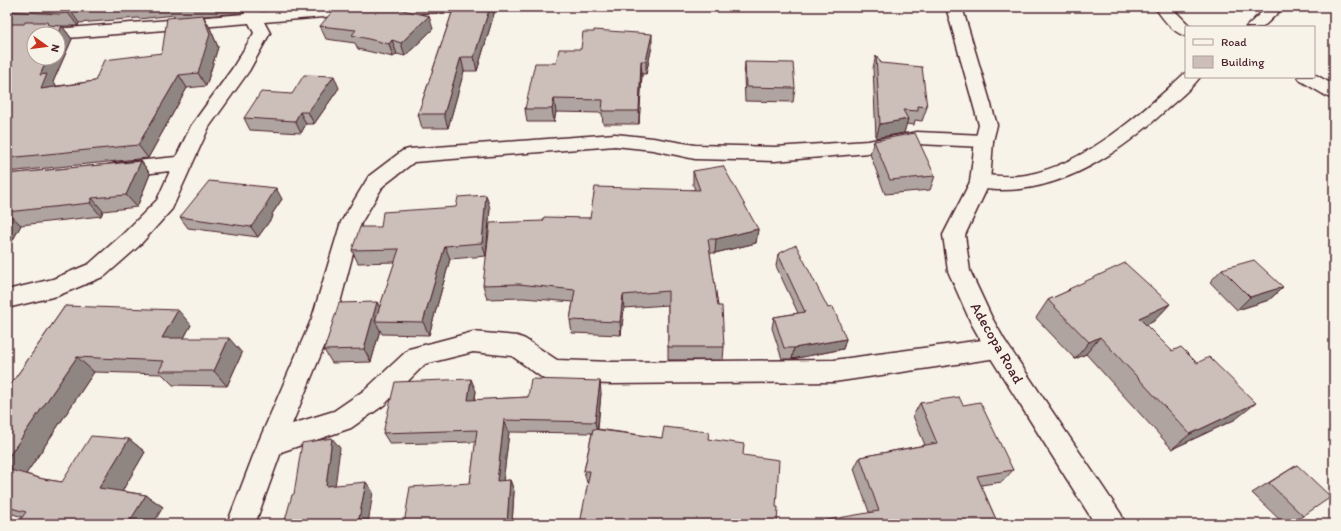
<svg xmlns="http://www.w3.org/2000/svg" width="1341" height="531" font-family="Itim,sans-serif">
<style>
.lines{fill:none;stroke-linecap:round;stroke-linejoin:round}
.street-casing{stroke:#4a1f2b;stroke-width:3}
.secondary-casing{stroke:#4a1f2b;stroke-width:3}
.street{fill:#f7f3e8;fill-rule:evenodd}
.secondary{fill:#f7f3e8;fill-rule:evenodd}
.wall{fill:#afa49f;stroke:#4a1f2b;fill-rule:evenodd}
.shaded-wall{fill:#8f8682;stroke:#4a1f2b}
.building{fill:#ccbfb9;stroke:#4a1f2b}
.labels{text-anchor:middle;stroke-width:3;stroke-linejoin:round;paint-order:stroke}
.street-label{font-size:15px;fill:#4a1f2b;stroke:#f7f3e8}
</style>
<rect width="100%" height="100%" fill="#f7f3e8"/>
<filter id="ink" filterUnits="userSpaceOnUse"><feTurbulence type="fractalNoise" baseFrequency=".025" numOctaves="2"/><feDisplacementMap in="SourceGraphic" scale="8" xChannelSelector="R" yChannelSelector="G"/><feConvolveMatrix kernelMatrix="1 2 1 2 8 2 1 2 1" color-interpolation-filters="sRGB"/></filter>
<g filter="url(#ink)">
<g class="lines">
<defs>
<g id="street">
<polygon points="243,7 259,7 260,12 326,7 471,7 469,10 463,12 359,14 264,22 270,33 249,71 209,127 172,209 139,246 105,276 57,296 7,308 7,290 53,279 89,264 123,234 157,200 170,171 116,177 109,175 106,170 109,165 116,163 176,157 191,126 232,69 254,33 249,23 68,38 58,37 58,34 34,34 34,36 7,35 7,25 68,28 245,14"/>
<path d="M1155 7H1171L1191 27H1186V36C1173 33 1162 18 1155 7Z"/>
<polygon points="1267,7 1284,7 1263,27 1246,27"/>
<path d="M1185 73H1186V77H1200C1191 89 1178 99 1167 109 1121 152 1063 192 997 190 989 189 981 189 973 187L970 182 973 177 980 175C995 175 1011 178 1026 175 1086 164 1142 113 1185 73Z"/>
<polygon points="1314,74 1334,85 1334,99 1328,97 1301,81 1298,77 1314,77"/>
<polygon points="917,132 984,135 991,136 993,141 991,146 984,147 917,144 868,153 775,161 695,159 653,150 615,146 414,162 383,186 361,223 336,318 292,424 334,411 366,389 409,349 473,332 517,336 525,339 557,360 612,362 834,360 997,338 1005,341 1009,348 1005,355 997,358 834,382 612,384 553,382 544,379 512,356 473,352 425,364 384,405 351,428 281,452 255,524 227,524 258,443 312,318 341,222 369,176 402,151 409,149 615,134 653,138 695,145 775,147 868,141"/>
</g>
<polygon id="secondary" points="946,7 962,7 997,125 993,141 990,182 965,235 970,271 992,318 1005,341 1121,514 1125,524 1095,524 989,355 971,323 948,271 943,235 970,182 975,141 979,125"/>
</defs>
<!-- street casing -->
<use href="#street" class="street-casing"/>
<!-- secondary casing -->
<use href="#secondary" class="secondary-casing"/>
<!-- street -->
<use href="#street" class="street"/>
<!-- secondary -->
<use href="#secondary" class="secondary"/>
</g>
<!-- wall -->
<g class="wall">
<path d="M7 7H242L243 13 203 16 210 28 218 47 206 86 187 88 148 158 7 172ZM174 15 175 17 162 53 95 81 57 86 53 82 72 39 62 26H78L79 23 138 18 139 19Z"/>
<polygon points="454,7 496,7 477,71 464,71 448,128 422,128 418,114"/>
<polygon points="320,26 433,29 405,56 397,54 393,57 358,49 355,43 326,39"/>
<polygon points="652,46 646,74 642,74 639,124 603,124 602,113 556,112 554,122 527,122 525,109 556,63 581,49"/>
<polygon points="876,55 881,63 927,107 922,121 915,120 914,125 906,124 904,133 876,138 873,68"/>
<polygon points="745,62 795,88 793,102 745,101 744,76"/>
<polygon points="339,88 314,124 306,124 301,133 250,130 244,118 292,94"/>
<polygon points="874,141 935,176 930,190 885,194 870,154"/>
<polygon points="141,161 150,174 137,207 103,211 101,216 21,225 9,247 7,247 7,174"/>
<polygon points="693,171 758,229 756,243 715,253 710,253 724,347 723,360 668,360 668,305 624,308 621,335 572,333 570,320 573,302 523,298 487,299 483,285 543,221 590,218 695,189 693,185"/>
<polygon points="282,199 272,214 273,216 258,237 188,228 180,217"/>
<polygon points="490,208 486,256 450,259 429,335 382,334 380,330 371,362 332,363 324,350 377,302 380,307 395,262 358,263 352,250 381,227"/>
<polygon points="778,254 828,308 846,339 843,349 792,359 782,359 772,328 774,317 798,313 776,266"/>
<polygon points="1222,269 1283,287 1269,300 1237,310 1210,282"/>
<polygon points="1069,289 1170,304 1154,321 1146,325 1236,419 1172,449 1086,354 1075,359 1036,318 1048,300 1066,292"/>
<polygon points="65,306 191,325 184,338 242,353 227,386 173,385 162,374 94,372 26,474 43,479 62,482 129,439 145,452 122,491 146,495 163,507 22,517 7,512 7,390"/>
<polygon points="476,391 475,400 528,397 601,393 598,429 662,438 709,432 588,483 587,483 584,471 592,433 509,432 503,481 510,480 514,491 512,524 404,524 470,483 476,442 390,444 383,433"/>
<polygon points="920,403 963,405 1013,470 1002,482 981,485 998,524 869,512 854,469 860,457 925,445 913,416"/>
<polygon points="1297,465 1303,516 1287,524 1284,524 1252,493"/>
</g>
<!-- shaded-wall -->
<g class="shaded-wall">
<polygon points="490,7 496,7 477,71 474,57"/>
<polygon points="70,10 79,23 78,26 68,13"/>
<polygon points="203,15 210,28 218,47 206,86 198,73"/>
<polygon points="429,16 433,29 405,56 401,43"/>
<polygon points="62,26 72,39 53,82 57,87 41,89 40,75 48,58 58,58 58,35"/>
<polygon points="652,34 652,46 646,74 646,61"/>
<polygon points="392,40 397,54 393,57 389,44"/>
<polygon points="461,57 464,71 448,128 444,114"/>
<polygon points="641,61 642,74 639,124 639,111"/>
<polygon points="179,75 187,88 148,158 138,145"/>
<polygon points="334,76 339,88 314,124 308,112"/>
<polygon points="554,99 556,112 554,122 552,109"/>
<polygon points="300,112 306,124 301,133 295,121"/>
<polygon points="908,119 904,133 876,138 880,124"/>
<polygon points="141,161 150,174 137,207 126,195"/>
<polygon points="276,188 282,199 272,214 273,216 258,237 251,227"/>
<polygon points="486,195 490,208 486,256 482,243"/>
<polygon points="92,198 103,211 101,216 90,203"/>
<polygon points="7,212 21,225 9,247 7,245"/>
<polygon points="758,229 756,243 715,253 716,239"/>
<polygon points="445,246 450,259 429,335 423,322"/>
<polygon points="1283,287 1269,300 1237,310 1250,297"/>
<polygon points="623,295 624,308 621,335 620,322"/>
<polygon points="377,302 384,315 375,321 380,330 371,362 364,349"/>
<polygon points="1170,304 1154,321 1124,336 1139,318"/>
<polygon points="178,310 191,325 176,352 162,338"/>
<polygon points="1100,337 1086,354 1075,359 1089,342"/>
<polygon points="229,338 242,353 227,386 214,371"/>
<polygon points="846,339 843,349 792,359 794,348"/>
<polygon points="77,357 94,372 22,480 7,471 7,459"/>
<polygon points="471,379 476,391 473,411 468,400"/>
<polygon points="600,381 601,393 597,434 595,422"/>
<polygon points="1256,403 1236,419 1172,449 1190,434"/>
<polygon points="504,420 509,432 502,492 497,481"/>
<polygon points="332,438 340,448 334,495 326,486"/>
<polygon points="129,439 145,452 117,500 99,488"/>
<polygon points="510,480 514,491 512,524 507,524"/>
<polygon points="366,482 373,492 368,524 358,524"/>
<polygon points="146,495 163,507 153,524 128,524"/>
</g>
<!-- building -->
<g class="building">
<polygon points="7,7 104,7 70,10 68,13 59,14 7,11"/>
<polygon points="336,7 353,7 376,9 379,7 390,7 429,16 401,43 392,40 389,44 352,35 356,30 320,26"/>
<polygon points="454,7 490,7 474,57 461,57 444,114 418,114"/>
<polygon points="203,15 210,34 198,73 179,75 138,145 7,158 7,24 24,24 25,22 47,22 48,25 62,26 58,35 58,34 34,34 34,58 48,58 40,75 47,74 41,89 95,81 104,60 162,53 167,18"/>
<polygon points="594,30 652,34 646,61 641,61 639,111 602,111 603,100 554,99 552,109 525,109 535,63 556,63 559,49 581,49 583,32 594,32"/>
<polygon points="876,55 881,63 922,67 927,107 918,106 918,111 903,110 908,119 880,124"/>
<polygon points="745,62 793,63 795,88 746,87"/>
<polygon points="304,75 334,76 308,112 300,112 295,121 244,118 261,92 292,94"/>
<polygon points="915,133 935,176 890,180 874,141"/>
<polygon points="141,161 126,195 92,198 90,203 7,212 7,174"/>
<polygon points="723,166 758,229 716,239 708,239 718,306 722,306 724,347 668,347 668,291 623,295 620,322 570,320 575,290 519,284 483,285 490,223 543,221 544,217 590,218 595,187 700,190 693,171"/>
<polygon points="209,181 276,188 265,206 267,206 251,227 180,217"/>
<polygon points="486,195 482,243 445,246 423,322 375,321 399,249 352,250 360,227 381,227 383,212 456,207 458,197"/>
<polygon points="796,245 828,308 833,307 846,339 794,348 784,348 774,317 805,312 778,254"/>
<polygon points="1254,260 1283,287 1250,297 1222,269"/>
<polygon points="1125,263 1170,304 1139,318 1172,351 1181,347 1197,363 1209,357 1256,403 1190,434 1100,337 1089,342 1048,300 1070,290 1069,289"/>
<polygon points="377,302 364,349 324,350 339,303"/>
<polygon points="65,306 178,310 162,338 229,338 214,371 159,371 164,361 77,357 7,459 7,390"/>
<polygon points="471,379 468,400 528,397 531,379 600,381 595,422 504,420 497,481 510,480 507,524 404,524 410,487 470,483 477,430 383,433 395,382"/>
<polygon points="959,397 963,405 980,402 1013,470 977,476 998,524 804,524 879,511 860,457 937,443 920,403"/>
<polygon points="664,427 709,432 708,439 744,444 743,455 779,460 776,507 778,507 777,524 580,524 590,471 584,471 593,429 662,438"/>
<polygon points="91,436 129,439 99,488 146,495 128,524 17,524 26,512 7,507 7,469 43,479 62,482"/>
<polygon points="332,438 326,486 366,482 358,524 284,524 292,495 294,494 302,443"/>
<polygon points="1297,465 1331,497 1303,516 1269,483"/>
<polygon points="1068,523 1069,524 1061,524"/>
</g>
</g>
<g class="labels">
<!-- street labels -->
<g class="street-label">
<text transform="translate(997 343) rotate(60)" y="5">Adecopa Road</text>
</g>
</g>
<!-- margin -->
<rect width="1341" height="531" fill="none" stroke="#f7f3e8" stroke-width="24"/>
<rect x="12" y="12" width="1317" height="507" fill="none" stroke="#4a1f2b" stroke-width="1.5" filter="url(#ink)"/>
<!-- legend -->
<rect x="1185" y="26" width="130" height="52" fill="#f7f3e8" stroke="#b29e9c"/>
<rect x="1193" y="39" width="20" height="6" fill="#f7f3e8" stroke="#b29e9c"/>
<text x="1221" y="46" font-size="12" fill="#4a1f2b">Road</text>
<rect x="1193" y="56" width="20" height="12" fill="#ccbfb9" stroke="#b29e9c"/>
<text x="1221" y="66" font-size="12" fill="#4a1f2b">Building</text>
<!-- north arrow -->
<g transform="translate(46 46) rotate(104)"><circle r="19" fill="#f7f3e8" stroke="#b29e9c"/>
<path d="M0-3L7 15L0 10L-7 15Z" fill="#c8321e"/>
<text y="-6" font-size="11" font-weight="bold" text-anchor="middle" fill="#4a1f2b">N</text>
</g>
</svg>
